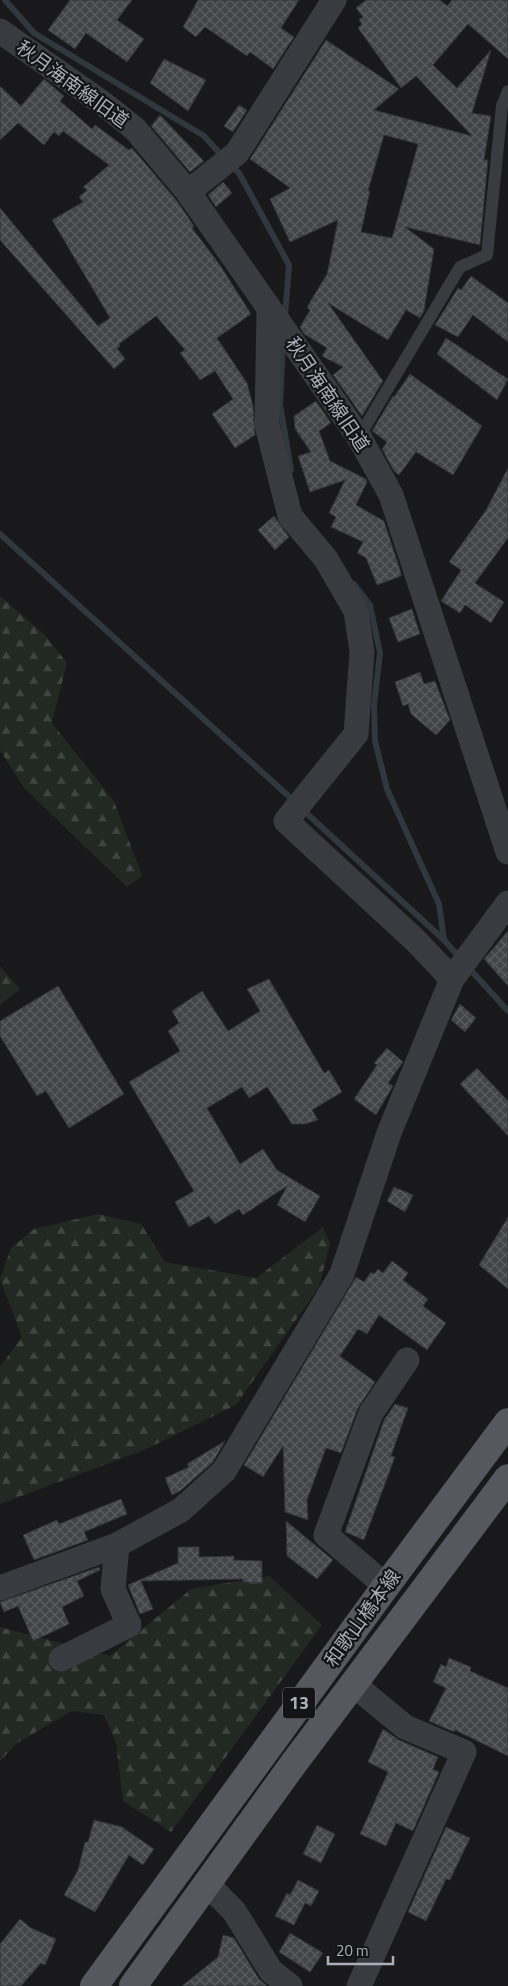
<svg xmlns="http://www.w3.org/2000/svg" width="508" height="1986" font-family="'Titillium Web','Noto Sans JP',sans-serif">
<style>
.forest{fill:url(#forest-firs)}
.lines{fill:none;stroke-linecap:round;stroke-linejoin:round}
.stream{stroke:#2f373f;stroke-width:6}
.building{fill:url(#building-cross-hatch);stroke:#333337;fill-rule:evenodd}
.service{stroke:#3a3b40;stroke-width:12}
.minor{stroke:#3a3b40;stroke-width:25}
.primary{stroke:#56575f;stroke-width:28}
.labels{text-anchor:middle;stroke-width:4.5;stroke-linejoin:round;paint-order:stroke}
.shield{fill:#141416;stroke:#7e808a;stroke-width:1}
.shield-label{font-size:18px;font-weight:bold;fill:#abafbb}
.street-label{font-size:19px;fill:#abafbb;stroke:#141416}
</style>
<defs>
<pattern id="forest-firs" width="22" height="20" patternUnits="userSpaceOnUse" patternTransform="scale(1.25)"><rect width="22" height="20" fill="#212922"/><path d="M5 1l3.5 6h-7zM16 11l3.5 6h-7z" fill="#3f4640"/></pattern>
<pattern id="building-cross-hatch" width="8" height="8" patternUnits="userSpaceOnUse" patternTransform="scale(1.25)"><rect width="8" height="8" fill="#434448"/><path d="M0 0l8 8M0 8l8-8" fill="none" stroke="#5b5c60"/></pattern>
</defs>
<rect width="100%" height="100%" fill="#19191b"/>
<!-- forest -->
<g class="forest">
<polygon points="0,596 44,634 67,663 52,723 114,801 142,876 127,887 24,788 0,750"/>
<polygon points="0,966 20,989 0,1005"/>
<polygon points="98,1214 141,1224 165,1262 256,1278 323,1227 330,1243 319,1287 236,1405 144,1450 0,1504 0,1367 22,1337 0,1279 11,1248 34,1229"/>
<polygon points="269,1576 322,1625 171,1832 123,1801 116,1743 104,1715 72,1711 17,1743 0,1761 0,1627 110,1656 191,1589"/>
</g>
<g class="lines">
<!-- stream -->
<g class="stream">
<polyline points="5,0 34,33 204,136 224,158"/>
<polyline points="231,165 239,173 289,265 285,316"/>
<polyline points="283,341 280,404 291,470"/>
<polyline points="0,534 295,802"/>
<polyline points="354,584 370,605 380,653 374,705 375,741 387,789 439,904 444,940"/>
<polyline points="302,809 444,940 460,958"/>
<polyline points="467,966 508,1011"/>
</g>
</g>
<!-- building -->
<g class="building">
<polygon points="70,0 132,0 117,20 144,39 127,62 86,33 75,49 48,30"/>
<polygon points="198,0 299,0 281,28 294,37 273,69 250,52 247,56 205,27 196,37 183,27"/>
<path d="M366 0H440L447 6 452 0H508V59L468 24 433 65 457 88 491 50 472 113 491 116 484 160H488L480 245 405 227 434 249 424 311 420 318 406 310 388 340 328 303 383 381 362 416 333 375 343 367 322 356 327 348 304 334 300 327 310 310 307 307 327 274 338 220 290 242 270 199 290 188 250 159 326 40 399 89 374 110 472 136 416 76 401 88 358 28 362 24 359 20 363 17 356 8ZM384 135 418 144 392 238 361 232 370 191H368Z"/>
<polygon points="164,59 206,80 188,111 150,83"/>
<polygon points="44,79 64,96 60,101 92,129 95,125 129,150 132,148 177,201 194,226 192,228 220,265 251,314 217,338 247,383 253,406 255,435 235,448 212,414 233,399 215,371 200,380 180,353 185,350 156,316 119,344 120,346 117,348 125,359 114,369 0,240 0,208 98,326 110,318 52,220 83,202 79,197 87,190 83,187 109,165 63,131 59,136 54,132 44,145 18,123 0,140 0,86 21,106"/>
<polygon points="239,105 247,110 233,132 224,126"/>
<polygon points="160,115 204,161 190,172 151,126"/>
<polygon points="223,182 232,193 216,207 208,195"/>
<polygon points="471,276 508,303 508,342 473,315 458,337 435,325 458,288 461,290"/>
<polygon points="446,338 508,379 497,400 437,354"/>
<polygon points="410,374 482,426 453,475 416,452 399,475 394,471 382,449 387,442 372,431 393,396 394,397"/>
<polygon points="316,401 331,423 319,431 330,461 366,479 367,482 356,505 384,521 402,576 400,574 401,576 377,585 366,558 357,553 363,542 331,527 336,517 329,513 345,480 310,492 298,456 311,452 295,429 294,416"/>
<polygon points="508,468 508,538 475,583 504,602 491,623 465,605 460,613 441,601 461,570 449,562 486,510"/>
<polygon points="274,516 289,537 275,550 258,530"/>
<polygon points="412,609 420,634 398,642 389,618"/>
<polygon points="420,672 424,684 435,681 450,720 436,735 411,714 408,704 403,706 395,682"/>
<polygon points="508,931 508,986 484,959"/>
<polygon points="269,979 324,1073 329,1070 342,1092 312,1110 318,1120 305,1124 292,1124 267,1087 249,1098 242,1087 207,1108 240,1164 263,1149 277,1170 320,1196 305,1222 277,1205 287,1186 243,1215 239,1209 215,1224 209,1216 189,1227 175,1202 194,1191 129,1082 180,1051 168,1031 179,1023 172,1011 202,991 228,1031 260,1011 247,989"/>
<polygon points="58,986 124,1094 69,1128 46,1091 37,1096 0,1036 0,1021"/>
<polygon points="460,1004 476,1018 465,1032 451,1020"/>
<polygon points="387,1048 403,1062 388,1083 393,1086 376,1115 354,1099 377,1065 374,1063"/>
<polygon points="477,1068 508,1101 508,1136 460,1084"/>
<polygon points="394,1187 413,1195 405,1212 387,1201"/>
<polygon points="508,1217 508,1289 479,1265"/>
<polygon points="392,1261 408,1273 403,1280 428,1299 423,1306 446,1323 427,1350 379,1315 367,1334 358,1329 340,1356 375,1382 358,1408 341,1453 326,1448 307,1500 308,1520 285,1512 283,1446 263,1477 244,1465 356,1277 364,1282 371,1272 374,1274 378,1269 383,1273"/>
<polygon points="395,1404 408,1408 391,1456 395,1457 364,1540 345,1532 384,1420"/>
<polygon points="225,1441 213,1462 180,1491 172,1495 165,1478 189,1467 187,1464"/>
<polygon points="121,1499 127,1514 84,1532 88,1540 34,1560 23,1535 57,1520 59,1524"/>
<polygon points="286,1521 333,1560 317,1579 287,1556"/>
<polygon points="178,1547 199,1547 199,1557 234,1556 234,1560 262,1561 262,1583 243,1582 243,1579 141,1581 153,1609 140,1614 128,1585 178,1563"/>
<polygon points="99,1567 100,1570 77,1581 84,1596 62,1607 69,1624 33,1641 18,1606 4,1612 0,1602"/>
<polygon points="449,1658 471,1667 470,1671 508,1688 508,1756 455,1730 454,1732 429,1721 446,1688 433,1682 441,1664 446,1667"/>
<polygon points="383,1729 399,1740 438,1757 433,1769 439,1772 413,1831 396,1823 386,1846 360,1834 388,1772 368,1762"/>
<polygon points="94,1820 122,1827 154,1849 143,1865 129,1855 95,1912 64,1895 78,1870 85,1842 88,1842"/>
<polygon points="317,1825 335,1834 321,1863 303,1854"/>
<polygon points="446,1827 470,1838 450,1880 446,1879 426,1921 408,1912"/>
<polygon points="298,1880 319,1891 311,1906 305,1903 294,1925 275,1916 287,1893 290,1895"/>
<polygon points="20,1919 31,1928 56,1939 45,1965 41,1963 21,1986 0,1986 0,1944"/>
<polygon points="290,1933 323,1953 310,1972 279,1952"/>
<polygon points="223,1935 234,1938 259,1979 267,1986 182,1986 218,1957"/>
</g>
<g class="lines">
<!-- service -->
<polyline class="service" points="359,437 460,267 487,255 502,106 508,91"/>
<!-- minor -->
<g class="minor">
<polyline points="0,31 105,105 135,129 188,192 359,437 391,495 508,852"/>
<polyline points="188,192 237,153 334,0"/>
<polyline points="269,309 267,425 290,516 326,559 356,611 362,652 356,734 286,821 415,940 452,979"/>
<polyline points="386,1586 326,1535 371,1413 407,1360"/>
<polyline points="0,1588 117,1545 181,1510 224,1471 342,1274 389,1133 452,979 508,903"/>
<polyline points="61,1659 129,1625 113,1589 117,1545"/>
<polyline points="353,1684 405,1727 464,1752 359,1986"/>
<polyline points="206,1883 234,1911 271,1971 290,1986"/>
</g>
<!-- primary -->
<g class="primary">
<polyline points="94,1986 386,1586 508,1422"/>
<polyline points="133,1986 294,1763 508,1478"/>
</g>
</g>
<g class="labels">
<!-- shield labels -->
<rect class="shield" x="283" y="1687.5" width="32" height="31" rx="4"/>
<g class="shield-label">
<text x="299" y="1709">13</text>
</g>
<!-- street labels -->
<g class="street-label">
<text transform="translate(73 84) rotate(36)" y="7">秋月海南線旧道</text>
<text transform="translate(328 394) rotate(56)" y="7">秋月海南線旧道</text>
<text transform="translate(362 1618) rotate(-54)" y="7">和歌山橋本線</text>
</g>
</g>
<!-- scale -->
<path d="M328 1956v8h65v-8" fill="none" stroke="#abafbb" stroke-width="2.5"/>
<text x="336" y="1956" font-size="15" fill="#abafbb" stroke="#141416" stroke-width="4" paint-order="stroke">20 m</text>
</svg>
